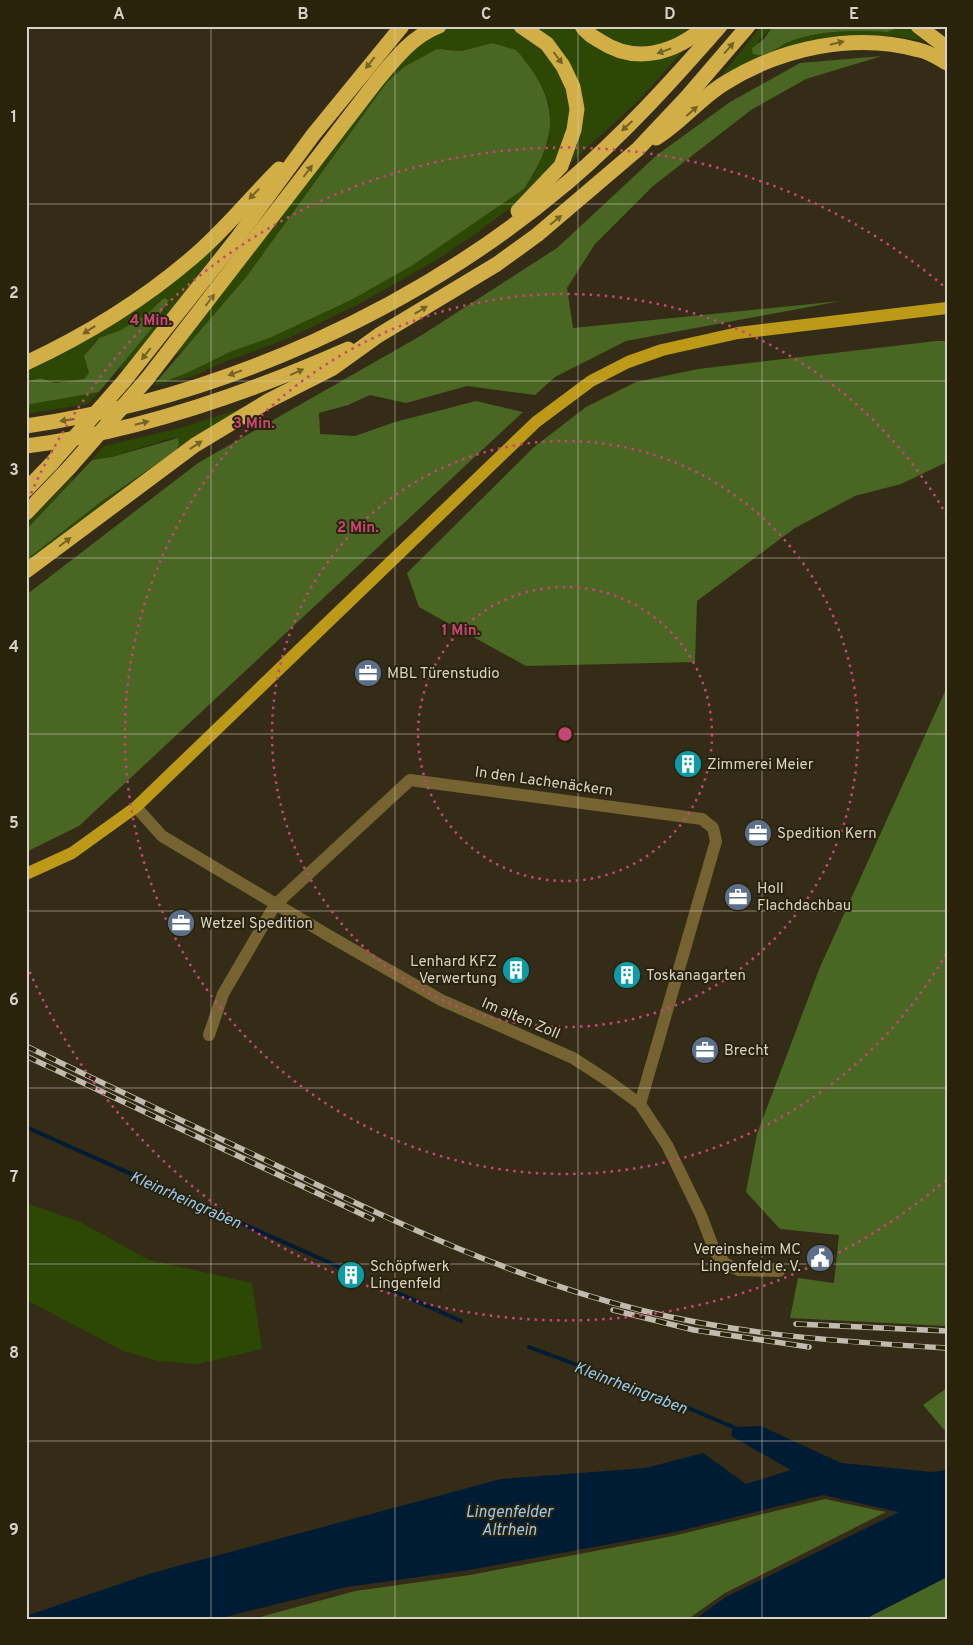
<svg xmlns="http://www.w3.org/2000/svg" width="973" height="1645" font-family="Overpass,sans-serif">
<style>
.green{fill:#2d4804}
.forest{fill:#496623}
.water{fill:#001c34}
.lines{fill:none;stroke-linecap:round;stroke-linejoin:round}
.stream{stroke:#001c34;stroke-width:4}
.minor{stroke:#756432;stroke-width:12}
.major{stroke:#bd9918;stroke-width:12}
.highway{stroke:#d1af46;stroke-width:15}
.rail-casing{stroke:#c0bbad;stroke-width:5.5}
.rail{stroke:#2a230c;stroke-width:4;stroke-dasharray:11;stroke-linecap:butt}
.highway-bridge{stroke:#d1af46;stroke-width:15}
.oneway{fill:#756226}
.grid{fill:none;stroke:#d7d2c5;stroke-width:1;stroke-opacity:0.55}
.ring{fill:none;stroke:#c74676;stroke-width:2.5;stroke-dasharray:2.5 5}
.labels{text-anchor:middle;stroke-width:4;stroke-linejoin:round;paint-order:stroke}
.poi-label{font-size:15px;fill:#d7d2c5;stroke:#2a230c;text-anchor:start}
.street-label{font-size:15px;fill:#d7d2c5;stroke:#2a230c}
.water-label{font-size:16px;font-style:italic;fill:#98c8f2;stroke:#2a230c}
.centre{fill:#c74676;stroke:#2a230c;stroke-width:2.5}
.ring-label{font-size:15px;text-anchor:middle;font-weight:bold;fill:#c74676;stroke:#2a230c;stroke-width:4;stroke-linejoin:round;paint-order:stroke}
.neatline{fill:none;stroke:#d7d2c5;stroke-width:2}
.grid-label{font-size:16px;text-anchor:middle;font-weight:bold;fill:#d7d2c5}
</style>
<rect width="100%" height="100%" fill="#342c16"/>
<!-- green -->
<g class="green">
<polygon points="452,26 506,26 524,34 550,55 565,82 569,99 570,124 557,163 517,203 478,232 443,256 361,303 291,337 214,366 194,376 153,386 157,381 167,381 187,373 230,352 272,337 353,299 413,265 524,189 534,174 549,141 550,107 544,90 525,60 493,43 462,51 446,49 424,57 404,67 387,82 247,276 198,335 178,355 175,353 381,82 421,43"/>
<path d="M535 26H574C603 60 641 69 682 51V52L638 101 568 165 577 148 580 135 577 80 561 51Z"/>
<polygon points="588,26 620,26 633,30 658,26 699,26 669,45 627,49"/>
<path d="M761 26H773L758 42 757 55C770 53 778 46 789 42 819 30 856 30 887 32L893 30 896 26H905L924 41 893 36H850L718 80Z"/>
<polygon points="227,235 171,312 122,370 119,368 153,327 167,305 164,298 148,313 121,330 96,340 89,349 85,360 89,373 84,379 55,383 40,378 26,382 26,369"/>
<polygon points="99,392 88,404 26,414 26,405"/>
<polygon points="243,408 26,564 26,560 102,501 171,454 175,437 111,457 92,460 104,446 180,428"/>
<polygon points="72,477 74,479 26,530 26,525"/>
<polygon points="26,1203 80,1222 149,1260 252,1283 262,1349 197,1364 158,1361 124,1351 26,1300"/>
</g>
<!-- forest -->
<g class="forest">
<path d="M773 26H896L893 30 887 32C856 30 818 30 789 42 778 46 766 59 753 54L752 48 764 39Z"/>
<path d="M492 43 516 50C560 100 560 134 524 189L413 265 353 299 272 337 230 352 187 373 166 381H157L247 276 387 82 404 67 437 49 462 51Z"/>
<polygon points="882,56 806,79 751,110 653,186 595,244 567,288 573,328 841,301 626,341 555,377 535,395 467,386 406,403 370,395 348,405 319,413 320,434 355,436 395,422 476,401 523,412 79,826 26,852 26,595 198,463 422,335 557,248 657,155 730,102 800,63"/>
<polygon points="164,298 169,300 153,327 99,392 26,405 26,382 40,378 55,383 84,379 89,373 84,356 99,338 121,330 148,313"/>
<polygon points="936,341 947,341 947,462 901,484 855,496 795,528 697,601 695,662 526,666 419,607 407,573 534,447 586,407 636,382 698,369"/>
<polygon points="178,438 179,444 176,451 102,501 26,560 26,530 92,460 112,457"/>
<polygon points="947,687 947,1326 790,1318 798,1278 834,1283 839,1235 780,1229 746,1192 757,1134 820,967"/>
<polygon points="947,1388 947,1433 923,1405"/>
<polygon points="825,1499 886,1512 725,1593 688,1619 253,1619 355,1591 470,1575 673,1536"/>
<polygon points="947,1577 947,1619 865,1619"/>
</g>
<!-- water -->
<polygon class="water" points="761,1426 841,1463 932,1472 947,1470 947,1577 865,1619 695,1619 726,1597 899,1512 823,1495 675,1532 469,1570 346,1587 217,1619 26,1619 26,1616 152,1573 501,1479 646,1468 703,1453 746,1484 791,1470 731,1436 733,1427"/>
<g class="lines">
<!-- stream -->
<g class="stream">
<polyline points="26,1127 346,1270"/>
<polyline points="380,1285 461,1321"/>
<polyline points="529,1347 660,1396 733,1427"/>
</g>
<!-- minor -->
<g class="minor">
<polyline points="136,807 162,836 331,937 441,1000 573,1058 607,1080 640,1104 667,1145 701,1215 715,1252 726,1264 739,1270 779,1271"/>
<polyline points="209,1035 223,994 275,905 410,780 702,819 713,828 716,841 640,1104"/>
</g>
<!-- major -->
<polyline class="major" points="26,874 72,853 136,807 536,422 591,381 628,362 662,350 738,333 947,308"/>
<!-- highway -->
<g class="highway">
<path d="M582 26C586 33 593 37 600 41 636 65 675 53 706 26"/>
<polyline points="918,26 947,48"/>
<path d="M656 138C681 123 700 98 725 83 781 48 854 32 919 50 929 52 938 58 947 63"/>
<polyline points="518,211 561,166 574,130 577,109 573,87 563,66 547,44 521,26"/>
<path d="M26 363C86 335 143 300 193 257 224 231 250 198 279 169"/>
<path d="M147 379 375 83C393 61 412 36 439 26"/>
<polyline points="124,381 238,237 313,135 402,26"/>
<path d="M26 426C221 398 417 310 568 182 623 135 672 81 720 26"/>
<path d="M26 446C137 432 246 394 348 349"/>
<polyline points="26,490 51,464"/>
<polyline points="26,513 69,468"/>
<polyline points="26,571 195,445 268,401 333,368 379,335 497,264 537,235 638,149 687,97 748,26"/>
</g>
<defs>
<g id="rail">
<path d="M26 1046C112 1088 198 1128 284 1169 399 1224 515 1279 640 1310 741 1335 843 1342 947 1348"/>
<polyline points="26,1056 372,1219"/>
<polyline points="613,1310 694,1330 809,1347"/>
<polyline points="796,1324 947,1331"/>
</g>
</defs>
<!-- rail casing -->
<use href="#rail" class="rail-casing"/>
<!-- rail -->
<use href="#rail" class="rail"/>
<!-- highway-bridge -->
<g class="highway-bridge">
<polyline points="51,464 124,381"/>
<polyline points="69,468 147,379"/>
</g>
</g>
<!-- one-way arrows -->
<defs><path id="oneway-solid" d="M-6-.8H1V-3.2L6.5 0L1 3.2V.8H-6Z" transform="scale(1.25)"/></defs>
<g class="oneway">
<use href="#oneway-solid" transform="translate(837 43) rotate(-13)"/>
<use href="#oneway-solid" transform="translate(729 48) rotate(-49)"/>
<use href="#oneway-solid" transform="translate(664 51) rotate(161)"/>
<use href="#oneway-solid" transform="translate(558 58) rotate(53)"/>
<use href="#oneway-solid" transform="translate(370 63) rotate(129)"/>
<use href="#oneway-solid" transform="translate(692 111) rotate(-41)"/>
<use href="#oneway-solid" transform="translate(627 126) rotate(137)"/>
<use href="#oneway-solid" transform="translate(308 171) rotate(-53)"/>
<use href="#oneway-solid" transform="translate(254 194) rotate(134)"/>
<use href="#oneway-solid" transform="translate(556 220) rotate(-39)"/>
<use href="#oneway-solid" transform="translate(210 300) rotate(-53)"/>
<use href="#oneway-solid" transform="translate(421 310) rotate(-31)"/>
<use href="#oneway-solid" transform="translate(89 330) rotate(147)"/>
<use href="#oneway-solid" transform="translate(146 354) rotate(128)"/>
<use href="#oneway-solid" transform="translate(297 372) rotate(-24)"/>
<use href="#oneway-solid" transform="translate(235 373) rotate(160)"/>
<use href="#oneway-solid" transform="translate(67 420) rotate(172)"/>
<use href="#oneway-solid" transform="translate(142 423) rotate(-14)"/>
<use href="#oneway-solid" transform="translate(196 445) rotate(-34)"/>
<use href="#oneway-solid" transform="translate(65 542) rotate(-37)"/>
</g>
<!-- grid -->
<path class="grid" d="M211 26V1619M395 26V1619M578 26V1619M762 26V1619M26 204H947M26 381H947M26 558H947M26 734H947M26 911H947M26 1088H947M26 1264H947M26 1441H947"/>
<!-- distance rings -->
<g class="ring">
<circle cx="565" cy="734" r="147"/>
<circle cx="565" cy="734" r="293"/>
<path d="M946 954A440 440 0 1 1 946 514"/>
<path d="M946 1180A586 586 0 0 1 28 968M28 500A586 586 0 0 1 946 288"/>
</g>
<!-- icons -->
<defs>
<symbol id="office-disc" viewBox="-11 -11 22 22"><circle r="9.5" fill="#5c6f8a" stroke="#2a230c"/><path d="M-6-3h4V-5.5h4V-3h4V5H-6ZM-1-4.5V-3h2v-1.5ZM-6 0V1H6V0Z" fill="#fff"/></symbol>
<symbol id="building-disc" viewBox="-11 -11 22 22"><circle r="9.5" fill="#0f9aa8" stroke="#2a230c"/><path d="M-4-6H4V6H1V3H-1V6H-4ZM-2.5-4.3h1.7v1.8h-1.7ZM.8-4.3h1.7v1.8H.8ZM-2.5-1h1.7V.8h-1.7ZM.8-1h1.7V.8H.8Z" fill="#fff"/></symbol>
<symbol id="civic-disc" viewBox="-11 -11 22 22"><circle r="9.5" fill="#5c6f8a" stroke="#2a230c"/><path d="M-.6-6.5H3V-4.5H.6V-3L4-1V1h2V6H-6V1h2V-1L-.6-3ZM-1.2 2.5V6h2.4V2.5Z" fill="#fff"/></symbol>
</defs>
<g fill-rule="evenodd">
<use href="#office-disc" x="352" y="657" width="32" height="32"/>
<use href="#building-disc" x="672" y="748" width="32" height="32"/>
<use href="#office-disc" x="742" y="817" width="32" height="32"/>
<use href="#office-disc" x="722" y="881" width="32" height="32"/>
<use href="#office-disc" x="165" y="907" width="32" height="32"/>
<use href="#building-disc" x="500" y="954" width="32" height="32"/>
<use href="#building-disc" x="611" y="959" width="32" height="32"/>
<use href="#office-disc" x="689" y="1034" width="32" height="32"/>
<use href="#civic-disc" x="804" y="1242" width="32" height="32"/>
<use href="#building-disc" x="335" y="1259" width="32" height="32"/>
</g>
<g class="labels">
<!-- poi labels -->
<g class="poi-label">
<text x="387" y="678">MBL Türenstudio</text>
<text x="707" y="769">Zimmerei Meier</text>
<text x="777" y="838">Spedition Kern</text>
<text x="757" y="893">Holl<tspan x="757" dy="17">Flachdachbau</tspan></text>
<text x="200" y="928">Wetzel Spedition</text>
<text x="497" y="966" text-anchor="end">Lenhard KFZ<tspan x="497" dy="17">Verwertung</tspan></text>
<text x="646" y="980">Toskanagarten</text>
<text x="724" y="1055">Brecht</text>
<text x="801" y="1254" text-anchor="end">Vereinsheim MC<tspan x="801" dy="17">Lingenfeld e. V.</tspan></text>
<text x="370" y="1271">Schöpfwerk<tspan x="370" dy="17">Lingenfeld</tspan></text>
</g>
<!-- street labels -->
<g class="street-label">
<text transform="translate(544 781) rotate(8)" y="5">In den Lachenäckern</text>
<text transform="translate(521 1018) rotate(23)" y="5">Im alten Zoll</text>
</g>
<!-- water labels -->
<g class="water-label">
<text transform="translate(186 1199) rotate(24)" y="6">Kleinrheingraben</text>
<text transform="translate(631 1387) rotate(21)" y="6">Kleinrheingraben</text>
<text x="509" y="1517">Lingenfelder<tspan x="509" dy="18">Altrhein</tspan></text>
</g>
</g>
<circle cx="565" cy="734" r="8" class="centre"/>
<g class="ring-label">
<text x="151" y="325">4 Min.</text>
<text x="254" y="428">3 Min.</text>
<text x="358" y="532">2 Min.</text>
<text x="461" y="635">1 Min.</text>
</g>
<!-- border -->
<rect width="973" height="1645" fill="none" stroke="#2a230c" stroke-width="55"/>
<rect x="28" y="28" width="918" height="1590" class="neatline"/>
<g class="grid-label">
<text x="119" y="19">A</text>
<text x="303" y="19">B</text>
<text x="486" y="19">C</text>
<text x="670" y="19">D</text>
<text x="854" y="19">E</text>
<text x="14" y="122">1</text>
<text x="14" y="298">2</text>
<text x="14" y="475">3</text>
<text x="14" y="652">4</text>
<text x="14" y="828">5</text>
<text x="14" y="1005">6</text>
<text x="14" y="1182">7</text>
<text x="14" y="1358">8</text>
<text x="14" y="1535">9</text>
</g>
</svg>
